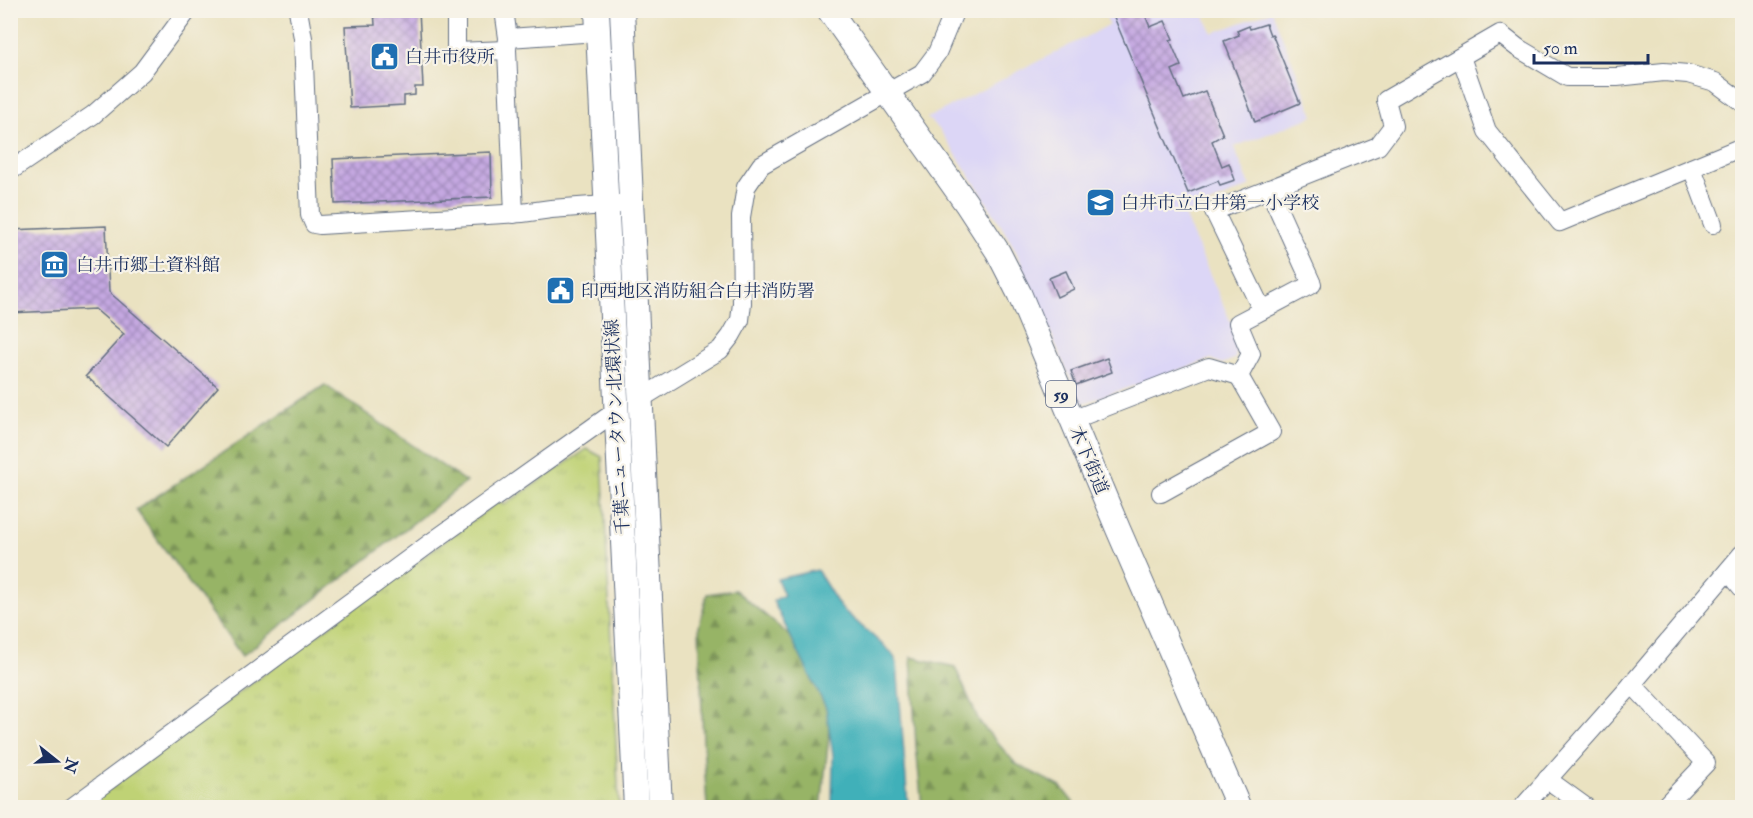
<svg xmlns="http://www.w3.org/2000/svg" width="1753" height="818" font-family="'IM FELL Double Pica','Noto Serif JP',serif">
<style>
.built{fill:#dcd6f6}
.grass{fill:url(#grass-tufts);stroke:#6d806a;stroke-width:1.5}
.forest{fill:url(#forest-firs);stroke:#597262;stroke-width:1.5}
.water{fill:#40b0b9;stroke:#2e708c;stroke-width:1.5}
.building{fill:url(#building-cross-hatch)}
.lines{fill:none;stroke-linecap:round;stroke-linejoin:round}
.minor-casing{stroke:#636e81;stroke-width:20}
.major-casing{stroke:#636e81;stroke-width:26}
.minor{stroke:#fff;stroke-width:18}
.major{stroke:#fff;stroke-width:24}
.labels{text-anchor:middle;stroke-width:4.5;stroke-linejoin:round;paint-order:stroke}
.shield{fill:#f7f3e8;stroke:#5d6a87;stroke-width:1.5}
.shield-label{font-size:16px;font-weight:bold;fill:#1b2f5e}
.poi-label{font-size:18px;fill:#1b2f5e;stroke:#f7f3e8;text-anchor:start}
.street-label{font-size:18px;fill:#1b2f5e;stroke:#f7f3e8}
</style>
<defs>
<pattern id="grass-tufts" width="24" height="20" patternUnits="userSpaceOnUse" patternTransform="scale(1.5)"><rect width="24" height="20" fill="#bfd275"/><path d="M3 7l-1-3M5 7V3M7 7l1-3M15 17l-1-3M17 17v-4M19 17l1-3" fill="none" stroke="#a4b568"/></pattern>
<pattern id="forest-firs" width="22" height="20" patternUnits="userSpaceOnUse" patternTransform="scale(1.5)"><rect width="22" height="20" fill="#97b466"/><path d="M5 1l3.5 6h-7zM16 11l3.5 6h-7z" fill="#7a9357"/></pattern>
<pattern id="building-cross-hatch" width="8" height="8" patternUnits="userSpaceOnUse" patternTransform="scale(1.5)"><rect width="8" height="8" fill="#c5a8e1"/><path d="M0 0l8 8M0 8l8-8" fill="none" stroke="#9f89ba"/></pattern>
</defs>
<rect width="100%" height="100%" fill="#f7f3e8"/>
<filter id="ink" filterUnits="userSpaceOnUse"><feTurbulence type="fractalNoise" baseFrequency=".0167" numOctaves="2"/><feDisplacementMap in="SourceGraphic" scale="12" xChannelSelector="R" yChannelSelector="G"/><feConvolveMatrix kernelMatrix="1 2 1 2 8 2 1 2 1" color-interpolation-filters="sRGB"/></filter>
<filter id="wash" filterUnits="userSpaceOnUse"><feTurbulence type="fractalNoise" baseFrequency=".008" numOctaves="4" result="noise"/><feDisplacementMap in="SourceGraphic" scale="24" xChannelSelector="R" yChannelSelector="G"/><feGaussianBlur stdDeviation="1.35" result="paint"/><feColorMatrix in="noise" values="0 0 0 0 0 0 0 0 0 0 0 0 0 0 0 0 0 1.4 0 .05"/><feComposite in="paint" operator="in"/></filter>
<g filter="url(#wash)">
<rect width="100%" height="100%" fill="#eae2c1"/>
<!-- built -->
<polygon class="built" points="1104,11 1201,11 1213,33 1272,11 1314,116 1234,147 1250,186 1184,215 1242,348 1235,353 1236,358 1222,364 1211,359 1081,404 1015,249 980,191 939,129 927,118 1109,25"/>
<!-- grass -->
<polygon class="grass" points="587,449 602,457 619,807 82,808 499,501 504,505"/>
<!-- forest -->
<g class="forest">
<polygon points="325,385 466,482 242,656 136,510"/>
<polygon points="735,590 789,635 834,692 821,807 707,807 703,742 699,626 707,594"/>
<polygon points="911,657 955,667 980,723 1016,764 1061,787 1077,807 922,807 916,746"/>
</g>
<!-- water -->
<polygon class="water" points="817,570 840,607 892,653 897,663 908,805 886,808 832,807 833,756 826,708 773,601 784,595 777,579"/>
<g id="blocks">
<!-- building -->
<g class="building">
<polygon points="374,10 419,10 423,87 415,87 415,95 404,96 404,105 350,108 345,26 375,25"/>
<polygon points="1111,10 1143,10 1150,27 1165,21 1173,39 1170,40 1181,66 1172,70 1184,99 1205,91 1223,135 1212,141 1222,166 1229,163 1235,180 1220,185 1218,181 1188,193"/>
<polygon points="1266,24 1270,35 1272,34 1300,103 1255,122 1224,41 1239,35 1237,31 1249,26 1250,29"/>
<polygon points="491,152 492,197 335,204 333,159"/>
<polygon points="106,226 109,292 218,387 166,447 86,376 124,334 95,309 10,313 10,230"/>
<polygon points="1066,271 1074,289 1057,297 1049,278"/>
<polygon points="1107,358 1112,372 1076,385 1071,371"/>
</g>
</g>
</g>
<g filter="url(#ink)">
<use href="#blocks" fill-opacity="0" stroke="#636e81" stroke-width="1.5"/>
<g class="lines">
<defs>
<g id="minor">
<polyline points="298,10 303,38 310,215 314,224 320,225 522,213 551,209 619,204"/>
<polyline points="456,10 456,52 507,50"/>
<polyline points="504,10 508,38 507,50 514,214"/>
<polyline points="508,38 598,32"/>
<polyline points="1461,57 1487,131 1560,222 1742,147"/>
<polyline points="1692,168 1713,224"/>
<polyline points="10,171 93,115 142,72 188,10"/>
<polyline points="1262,310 1214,211 1378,146 1393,126 1386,100 1500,34 1518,48 1567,77 1617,77 1664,72 1688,74 1715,82 1742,102"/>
<polyline points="640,399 720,350 731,336 740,320 742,303 741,217 746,187 761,165 922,73 937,53 955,10"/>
<polyline points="1072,420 1209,367 1239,376 1251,354 1238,323 1312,284 1269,189"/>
<polyline points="1161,493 1271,432 1239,376"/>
<polyline points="1728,571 1742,588"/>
<polyline points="1632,684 1706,763 1663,808"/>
<polyline points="1547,779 1587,808"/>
<polyline points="71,808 429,544 616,411"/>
<polyline points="1522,808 1627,690 1742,554"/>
</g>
<g id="major">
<polyline points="597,10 636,808"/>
<polyline points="622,10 660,808"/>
<polyline points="829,10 966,203 998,252 1019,293 1118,529 1239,808"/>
</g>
</defs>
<!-- minor casing -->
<use href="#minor" class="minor-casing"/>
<!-- major casing -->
<use href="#major" class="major-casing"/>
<!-- minor -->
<use href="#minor" class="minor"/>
<!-- major -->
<use href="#major" class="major"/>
</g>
</g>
<!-- icons -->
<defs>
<symbol id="civic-square" viewBox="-11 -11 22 22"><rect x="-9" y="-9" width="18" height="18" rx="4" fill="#1f6fb2" stroke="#f7f3e8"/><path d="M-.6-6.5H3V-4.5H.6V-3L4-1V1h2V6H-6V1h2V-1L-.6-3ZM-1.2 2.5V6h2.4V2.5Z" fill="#fff"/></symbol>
<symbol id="school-square" viewBox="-11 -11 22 22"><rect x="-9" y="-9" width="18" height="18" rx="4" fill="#1f6fb2" stroke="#f7f3e8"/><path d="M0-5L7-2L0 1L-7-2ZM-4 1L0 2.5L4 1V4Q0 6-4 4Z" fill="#fff"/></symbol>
<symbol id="museum-square" viewBox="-11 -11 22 22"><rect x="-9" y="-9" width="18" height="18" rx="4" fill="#1f6fb2" stroke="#f7f3e8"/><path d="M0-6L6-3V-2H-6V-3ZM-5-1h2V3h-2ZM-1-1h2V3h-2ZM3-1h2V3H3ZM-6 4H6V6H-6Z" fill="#fff"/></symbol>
</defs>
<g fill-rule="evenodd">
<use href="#civic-square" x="368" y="40" width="33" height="33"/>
<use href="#school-square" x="1084" y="186" width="33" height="33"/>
<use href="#museum-square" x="38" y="248" width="33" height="33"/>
<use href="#civic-square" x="544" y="274" width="33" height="33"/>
</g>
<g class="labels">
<!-- shield labels -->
<rect class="shield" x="1046" y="381" width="30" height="26" rx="4.5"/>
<g class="shield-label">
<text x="1061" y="400">59</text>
</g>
<!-- poi labels -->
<g class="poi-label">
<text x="405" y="63">白井市役所</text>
<text x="1121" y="209">白井市立白井第一小学校</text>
<text x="76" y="271">白井市郷土資料館</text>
<text x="581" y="297">印西地区消防組合白井消防署</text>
</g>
<!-- street labels -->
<g class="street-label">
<text transform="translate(617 427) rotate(-93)" y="6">千葉ニュータウン北環状線</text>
<text transform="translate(1089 460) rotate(67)" y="6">木下街道</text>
</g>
</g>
<!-- margin -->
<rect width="1753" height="818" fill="none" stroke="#f7f3e8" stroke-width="36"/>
<!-- north arrow -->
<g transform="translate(57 761) rotate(108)" stroke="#f7f3e8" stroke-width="4.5" paint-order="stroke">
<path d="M0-4.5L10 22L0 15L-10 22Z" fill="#1b2f5e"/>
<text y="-9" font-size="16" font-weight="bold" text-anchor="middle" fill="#1b2f5e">N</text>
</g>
<!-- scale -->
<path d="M1534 54v9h114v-9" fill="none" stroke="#1b2f5e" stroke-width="3"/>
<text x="1543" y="54" font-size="18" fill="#1b2f5e" stroke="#f7f3e8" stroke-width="4.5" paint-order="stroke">50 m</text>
</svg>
